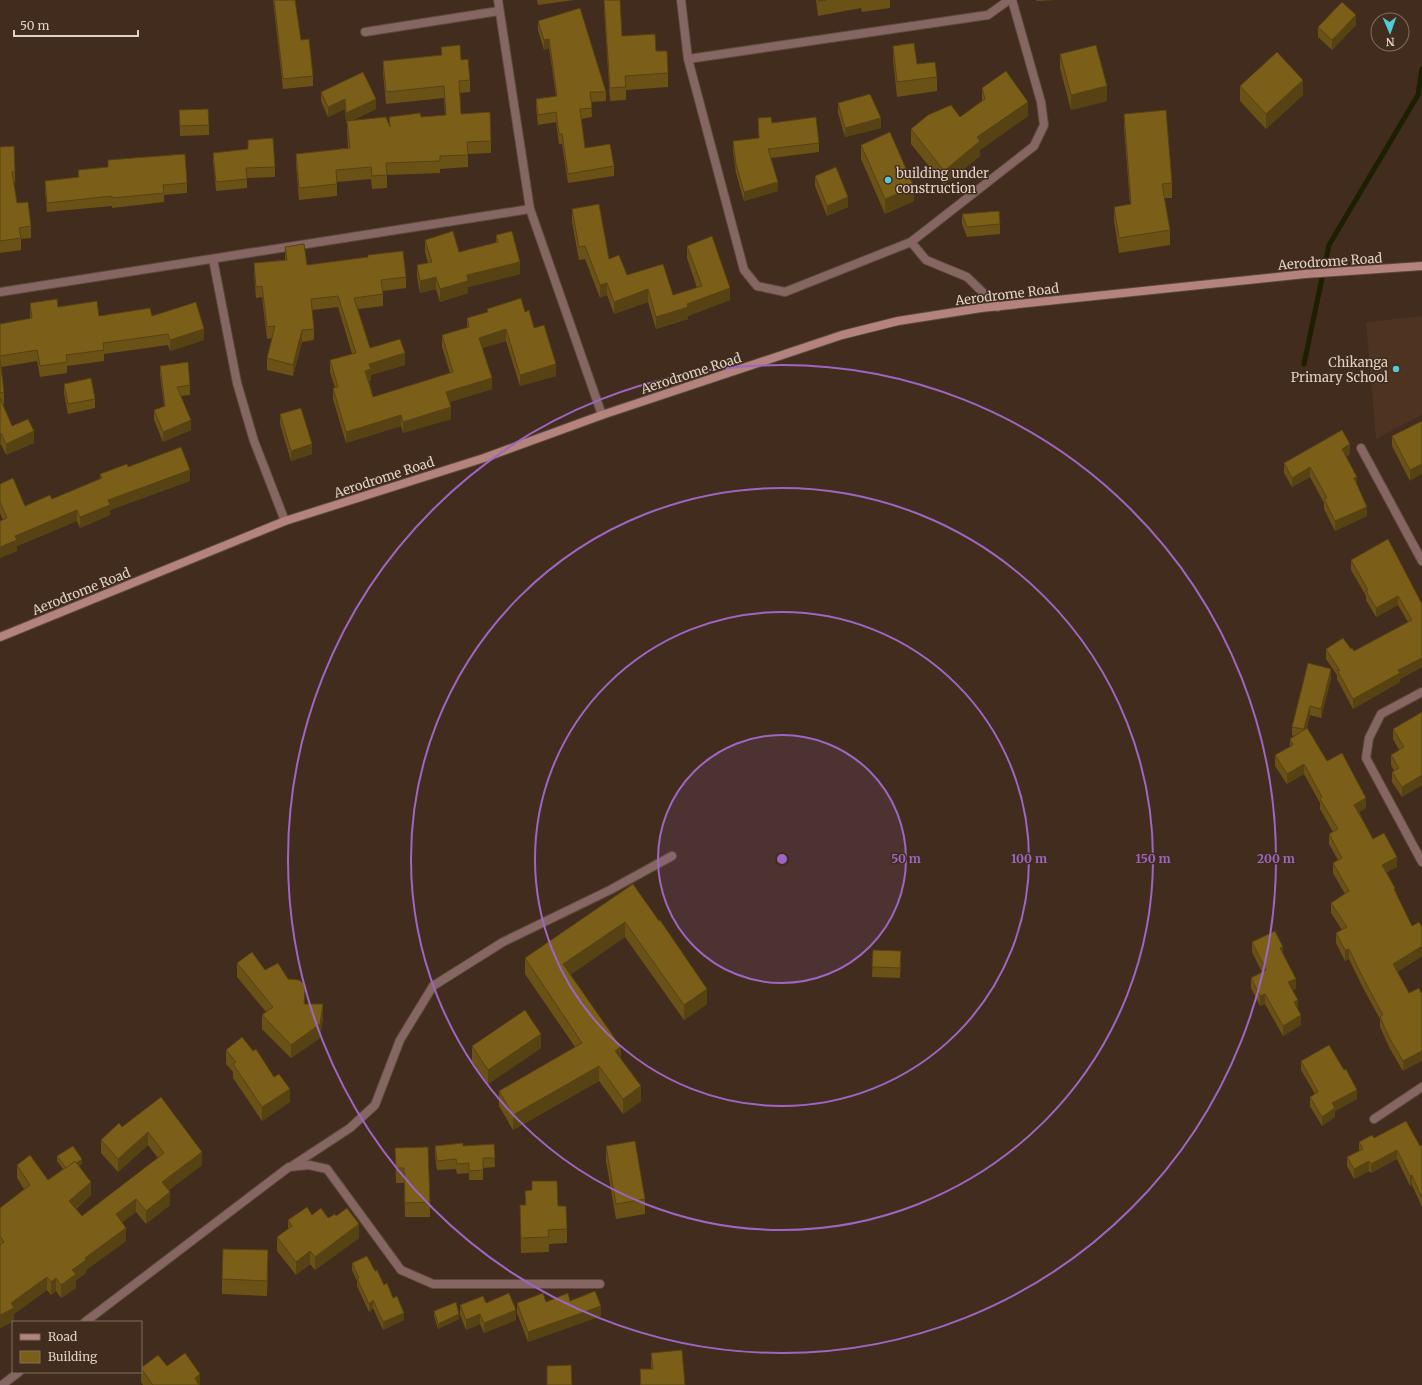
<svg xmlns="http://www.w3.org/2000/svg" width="1422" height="1385" font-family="Merriweather,serif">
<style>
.built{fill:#4e3320}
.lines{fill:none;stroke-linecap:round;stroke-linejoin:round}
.stream{stroke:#1c2000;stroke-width:5}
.street-casing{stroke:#5d4a3c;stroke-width:10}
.secondary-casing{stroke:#5d4a3c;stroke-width:10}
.street{stroke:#866663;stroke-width:8}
.secondary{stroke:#b5837e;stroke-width:8}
.wall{fill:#6a5216}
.shaded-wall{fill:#564212}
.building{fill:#7b5f19;stroke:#564212}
.ring{fill:none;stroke:#9e66c2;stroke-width:2}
.poi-dot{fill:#52cbda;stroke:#412c1d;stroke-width:1.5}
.labels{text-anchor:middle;stroke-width:3;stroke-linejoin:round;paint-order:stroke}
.poi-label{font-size:13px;fill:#dfd1c8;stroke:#412c1d;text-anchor:start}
.street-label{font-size:13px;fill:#dfd1c8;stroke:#412c1d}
.centre{fill:#9e66c2;stroke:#412c1d;stroke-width:2}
.ring-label{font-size:12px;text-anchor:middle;font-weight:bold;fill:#9e66c2;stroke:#412c1d;stroke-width:3;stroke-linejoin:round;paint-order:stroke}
</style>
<rect width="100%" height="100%" fill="#412c1d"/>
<!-- built -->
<polygon class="built" points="1422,316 1422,415 1376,439 1366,322"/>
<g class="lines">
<!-- stream -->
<polyline class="stream" points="1304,364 1329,245 1418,95 1422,69"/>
<defs>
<g id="street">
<polyline points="498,0 530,209 602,415"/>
<polyline points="681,0 688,59 744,270 757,286 785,292 911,242 1034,146 1044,125 1041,102 1012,0"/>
<polyline points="365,32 499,11"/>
<polyline points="688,59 988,15 1009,0"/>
<polyline points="911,242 926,260 967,277 998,307"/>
<polyline points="213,259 237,383 254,441 285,521"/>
<polyline points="0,292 530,209"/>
<polyline points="1361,448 1422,561"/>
<polyline points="1422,692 1381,714 1369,738 1366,758 1422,862"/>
<polyline points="1374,1119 1422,1087"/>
<polyline points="292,1166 350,1128 375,1105 400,1040 433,986 503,942 610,890 672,856"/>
<polyline points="85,1322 289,1167 309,1165 327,1169 401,1270 433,1284 600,1284"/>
<polyline points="2,1385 19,1372"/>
</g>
<polyline id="secondary" points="0,637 285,521 484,458 602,415 842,335 898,321 981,308 1305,274 1422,266"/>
</defs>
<!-- street casing -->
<use href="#street" class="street-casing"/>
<!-- secondary casing -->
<use href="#secondary" class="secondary-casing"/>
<!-- street -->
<use href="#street" class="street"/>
<!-- secondary -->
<use href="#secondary" class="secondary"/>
</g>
<!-- wall -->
<g class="wall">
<polygon points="273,0 295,0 301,40 313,76 313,86 283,89"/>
<polygon points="537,0 574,0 538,5"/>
<polygon points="604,0 622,36 656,51 668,73 668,87 626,90 626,100 610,101 604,10"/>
<polygon points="816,0 890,0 890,8 862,12 861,8 818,16"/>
<polygon points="1036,0 1056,0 1037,1"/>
<polygon points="538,21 606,92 606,101 591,102 592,117 581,119 585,148 614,166 614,176 568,183 562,144 559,144 556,122 538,125 536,108 536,99 556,96 549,48 544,50 538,30"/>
<polygon points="1356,25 1332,50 1318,37 1318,27"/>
<polygon points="893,46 917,64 937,77 937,91 897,97 893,60"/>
<polygon points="441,47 461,60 470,80 470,92 460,93 461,114 491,141 491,153 468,154 468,167 440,169 440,173 387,175 387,188 372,189 371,179 337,182 337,196 299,200 296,166 296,154 348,148 347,133 347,123 346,123 345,109 328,117 321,101 321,92 376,109 351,121 389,124 389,117 421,117 445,115 444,98 386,104 383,73 383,61 441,55"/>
<polygon points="1060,54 1107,101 1071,110 1060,68"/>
<polygon points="1240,86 1303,95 1266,129 1240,101"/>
<polygon points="982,88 1028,116 980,150 980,156 944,185 911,144 911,129 960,117 982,101"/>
<polygon points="838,103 881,128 845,137 838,113"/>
<polygon points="179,110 209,125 209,135 180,136"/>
<polygon points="1124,114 1172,183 1172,198 1164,198 1170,230 1170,245 1119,253 1114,221 1114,207 1130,204 1124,128"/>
<polygon points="758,118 772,123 819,143 819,152 771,158 778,191 744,201 736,173 733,151 733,141 759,138"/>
<polygon points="248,140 275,167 275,177 247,178 247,188 216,191 213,162 213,153 248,149"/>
<polygon points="861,145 914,201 885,214 861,159"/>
<polygon points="0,147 15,172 15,183 14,183 17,203 31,226 31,238 21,239 21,250 0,253"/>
<polygon points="108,160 187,183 187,193 164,195 164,202 112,208 112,206 47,212 45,190 45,181 78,177 78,170 108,167"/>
<polygon points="815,176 848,207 827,216 815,186"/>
<polygon points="572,209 609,259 627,275 673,295 697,288 687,258 687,246 730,300 688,316 688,319 656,329 648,302 614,314 607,295 600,298 585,259 579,260 572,222"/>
<polygon points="962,214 1000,224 1000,234 967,237 962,224"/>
<polygon points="496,235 520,274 468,287 468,293 440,302 436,289 420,293 417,277 417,265 428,263 425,252 425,240 459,252 496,243"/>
<polygon points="285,247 307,265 406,277 406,288 383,291 383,306 358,309 370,348 405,365 371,375 371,381 369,381 373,397 450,373 442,347 442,335 467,328 467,318 487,312 487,309 525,312 534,328 556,376 520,386 506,341 482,348 492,389 450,402 451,419 403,433 401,426 346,443 333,399 333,388 335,388 330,372 330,360 352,354 338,307 312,310 314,329 314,340 302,342 293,376 267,370 267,358 272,338 267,339 262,297 256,298 254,274 254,263 285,260"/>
<polygon points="30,303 58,307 99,316 152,316 204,340 170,351 168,345 104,354 104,361 67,366 67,373 40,377 37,361 1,367 4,392 4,404 2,404 12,426 34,443 6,455 1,444 0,445 0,324 30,319"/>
<polygon points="160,366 190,385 190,395 181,396 191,430 163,442 154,420 154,410 164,406 160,375"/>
<polygon points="64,384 95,399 95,408 68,414 64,394"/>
<polygon points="280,414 312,454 291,461 280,424"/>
<polygon points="1422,421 1410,481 1392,446 1392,436"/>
<polygon points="1350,454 1346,457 1357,485 1367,516 1335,531 1324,509 1324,503 1310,477 1292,487 1284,473 1284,463"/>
<polygon points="128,467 190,481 110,510 110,515 80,528 77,521 17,546 17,551 0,558 0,521 3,520 0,513 0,484 25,506 52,499 100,479 100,474"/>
<polygon points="1351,560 1422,604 1422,667 1400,679 1400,682 1353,709 1337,679 1337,675 1326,659 1326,649 1351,649 1354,651 1408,622 1398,605 1376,617 1366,600 1366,596 1351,570"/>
<polygon points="1331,678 1321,718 1310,715 1307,728 1327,761 1366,808 1359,812 1373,839 1397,867 1386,872 1395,891 1422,956 1397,972 1409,993 1403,1071 1390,1049 1380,1027 1380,1019 1361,984 1349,959 1345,961 1336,943 1336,933 1342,930 1331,913 1331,903 1345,894 1333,873 1333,863 1338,860 1329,844 1329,834 1333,832 1320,809 1320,803 1304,774 1287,784 1275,766 1275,755 1290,747 1290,739 1294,736 1292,735 1292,727"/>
<polygon points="1422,712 1422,785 1402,797 1392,782 1392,772 1394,771 1391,765 1391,755 1399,750 1393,739 1393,729"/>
<polygon points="633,884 707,1004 684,1020 625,937 570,975 621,1059 641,1101 623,1114 599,1081 513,1130 499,1106 499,1091 575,1047 525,974 525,958"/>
<polygon points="1252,942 1283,953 1296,989 1293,990 1298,1009 1301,1025 1283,1036 1265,1004 1260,1006 1251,988 1251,978 1262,972 1252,952"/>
<polygon points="873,950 901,961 900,978 872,977"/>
<polygon points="237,963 265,970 305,1004 323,1018 320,1038 291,1058 262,1029 262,1015 266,1012 237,977"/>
<polygon points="472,1046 541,1048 488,1084 472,1061"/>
<polygon points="226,1050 290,1102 262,1121 233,1078 233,1072 226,1064"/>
<polygon points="1301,1061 1357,1099 1335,1111 1335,1117 1322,1126 1310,1106 1310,1097 1315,1094 1301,1070"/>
<polygon points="161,1097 202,1165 169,1190 170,1205 146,1224 136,1212 122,1222 126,1241 86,1270 86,1273 76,1280 76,1288 61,1298 56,1291 51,1295 47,1290 14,1314 14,1321 0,1328 0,1208 24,1189 17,1178 17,1165 48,1180 63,1169 57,1161 57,1156 82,1164 79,1166 91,1195 76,1209 82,1216 158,1158 148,1145 118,1172 101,1153 101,1140 122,1127"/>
<polygon points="1374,1138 1420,1146 1422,1145 1422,1207 1412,1185 1410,1186 1397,1159 1371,1173 1369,1171 1354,1179 1347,1166 1347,1157 1359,1151 1359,1142"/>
<polygon points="494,1144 495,1167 483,1168 483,1180 469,1180 469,1173 457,1174 456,1169 437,1170 435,1156 435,1146 463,1146"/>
<polygon points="606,1146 645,1199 645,1214 616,1219 606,1161"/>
<polygon points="395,1148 430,1202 430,1217 405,1217 404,1183 396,1183"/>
<polygon points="525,1191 558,1206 567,1229 567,1243 549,1244 549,1252 521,1253 520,1205 525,1205"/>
<polygon points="312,1215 328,1218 336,1216 359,1238 315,1270 310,1264 296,1275 277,1251 277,1237 288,1229 288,1220"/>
<polygon points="352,1263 384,1285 393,1298 404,1320 383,1330 373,1308 369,1312 357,1286 357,1281 352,1270"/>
<polygon points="268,1265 267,1296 222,1294 222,1279"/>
<polygon points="570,1301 601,1316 528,1342 517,1313 517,1303 546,1302"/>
<polygon points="486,1303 516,1320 484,1333 480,1324 466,1330 460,1315 460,1305"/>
<polygon points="434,1311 459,1319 438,1329 434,1316"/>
<polygon points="651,1353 685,1385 640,1385 640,1369 651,1369"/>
<polygon points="167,1366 200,1385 143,1385 141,1382 141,1368"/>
</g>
<!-- shaded-wall -->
<g class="shaded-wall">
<polygon points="1356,15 1356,25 1332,50 1332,40"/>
<polygon points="549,39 549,48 544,50 544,40"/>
<polygon points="1303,80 1303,95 1266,129 1266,114"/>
<polygon points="1107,86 1107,101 1071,110 1071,95"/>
<polygon points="345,99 345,109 328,117 328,107"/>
<polygon points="376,99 376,109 346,123 346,113"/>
<polygon points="1028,102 1028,116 980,150 980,156 944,185 944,171 977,137"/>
<polygon points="881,118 881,128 845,137 845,128"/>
<polygon points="778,182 778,191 744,201 744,192"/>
<polygon points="914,187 914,201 885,214 885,199"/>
<polygon points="848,197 848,207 827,216 827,206"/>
<polygon points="520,262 520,274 468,287 468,293 440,302 440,289 467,275"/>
<polygon points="436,277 436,289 420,293 420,281"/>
<polygon points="607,283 607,295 600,298 600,285"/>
<polygon points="730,288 730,300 688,316 688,319 656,329 656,317 687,304"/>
<polygon points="648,289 648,302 614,314 614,302"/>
<polygon points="204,329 204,340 170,351 170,340"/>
<polygon points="506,329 506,341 479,349 479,338"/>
<polygon points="302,330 302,342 293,376 293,365"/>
<polygon points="405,353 405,365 371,375 371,381 365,382 365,371 369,364"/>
<polygon points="556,364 556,376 520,386 520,375"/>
<polygon points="492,378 492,389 446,403 446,392"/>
<polygon points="451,407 451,419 403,433 403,422"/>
<polygon points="401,415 401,426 346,443 346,432"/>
<polygon points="191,420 191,430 163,442 163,432"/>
<polygon points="34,431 34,443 6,455 6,444"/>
<polygon points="1,433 1,444 0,445 0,434"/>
<polygon points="312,444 312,454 291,461 291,451"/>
<polygon points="1350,444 1350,454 1342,459 1342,449"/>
<polygon points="1422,464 1422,474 1410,481 1410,470"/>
<polygon points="1310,467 1310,477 1292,487 1292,478"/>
<polygon points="190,470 190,481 110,510 110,515 80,528 80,517 108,500"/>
<polygon points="1357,477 1357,486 1354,478"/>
<polygon points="1367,507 1367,516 1335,531 1335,521"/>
<polygon points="77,510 77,521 17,546 17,551 0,558 0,547 15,536"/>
<polygon points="1398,596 1398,605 1376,617 1376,608"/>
<polygon points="1422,658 1422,667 1400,679 1400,682 1353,709 1353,699 1398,670"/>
<polygon points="1331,669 1331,678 1321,718 1321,709"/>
<polygon points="1310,706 1310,715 1304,738 1304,729"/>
<polygon points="1304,764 1304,774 1287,784 1287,774"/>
<polygon points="1422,775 1422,785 1402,797 1402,787"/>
<polygon points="1366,798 1366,808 1354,815 1354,805"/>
<polygon points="1397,857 1397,867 1382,875 1382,865"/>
<polygon points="625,922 625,937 563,980 563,964"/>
<polygon points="1422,946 1422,956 1393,974 1393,964"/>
<polygon points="1283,947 1283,957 1280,948"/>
<polygon points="1349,949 1349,959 1345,961 1345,950"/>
<polygon points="1296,979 1296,989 1288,992 1288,982"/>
<polygon points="305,989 305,1003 304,1018 304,1004"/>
<polygon points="707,989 707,1004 684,1020 684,1005"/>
<polygon points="1265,994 1265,1004 1260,1006 1260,996"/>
<polygon points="1298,1000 1298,1009 1294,1002"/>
<polygon points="323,1004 323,1018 320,1038 291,1058 291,1045"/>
<polygon points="1301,1015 1301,1025 1283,1036 1283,1026"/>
<polygon points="541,1034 541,1048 488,1084 488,1070"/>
<polygon points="621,1047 621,1062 615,1051"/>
<polygon points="1422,1051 1422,1061 1403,1071 1403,1061"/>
<polygon points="599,1066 599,1081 513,1130 513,1115"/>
<polygon points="641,1086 641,1101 623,1114 623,1099"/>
<polygon points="290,1089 290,1102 262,1121 262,1107"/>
<polygon points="1357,1090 1357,1099 1335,1111 1335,1117 1322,1126 1322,1117 1332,1103"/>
<polygon points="148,1132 148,1145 118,1172 118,1159"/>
<polygon points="1397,1150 1397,1159 1371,1173 1371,1164"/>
<polygon points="202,1152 202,1165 162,1195 162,1182"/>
<polygon points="82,1159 82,1164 67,1175 67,1170"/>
<polygon points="1369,1161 1369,1171 1354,1179 1354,1169"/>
<polygon points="1412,1175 1412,1185 1410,1186 1410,1176"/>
<polygon points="91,1182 91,1195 69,1214 69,1201"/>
<polygon points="170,1192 170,1205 146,1224 146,1211"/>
<polygon points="136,1199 136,1212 116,1227 116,1214"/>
<polygon points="359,1224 359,1238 315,1270 315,1257"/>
<polygon points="126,1228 126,1241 86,1270 86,1273 76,1280 76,1288 61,1298 61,1285 72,1270 85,1258"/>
<polygon points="268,1250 268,1265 267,1296 267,1281"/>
<polygon points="310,1251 310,1264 296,1275 296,1262"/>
<polygon points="47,1277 47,1290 14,1314 14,1321 0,1328 0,1315 11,1303"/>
<polygon points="56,1278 56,1291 51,1295 51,1282"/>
<polygon points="373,1300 373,1308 369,1312 369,1304"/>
<polygon points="601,1306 601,1316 528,1342 528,1332"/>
<polygon points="516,1310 516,1320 484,1333 484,1323"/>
<polygon points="404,1313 404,1320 383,1330 383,1322"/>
<polygon points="459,1314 459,1319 438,1329 438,1324"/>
<polygon points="480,1314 480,1324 466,1330 466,1320"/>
<polygon points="200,1374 200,1385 195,1385 195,1378"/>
</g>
<!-- building -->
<g class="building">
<polygon points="274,0 295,0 301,40 309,39 313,76 283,79"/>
<polygon points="604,0 620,0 622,36 655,34 656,51 667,51 668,73 625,76 626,87 610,88"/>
<polygon points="818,0 826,0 818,1"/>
<polygon points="1342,2 1356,15 1332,40 1318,27"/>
<polygon points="580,8 606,92 590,92 592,108 580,109 585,148 610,144 614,166 568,174 562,134 559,134 556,112 538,115 536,99 557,96 549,39 544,40 538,21"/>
<polygon points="914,43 917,64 935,62 937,77 897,82 893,46"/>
<polygon points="460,45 461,60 468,59 470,80 459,81 461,114 490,112 491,141 467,142 468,155 440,156 440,161 386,163 387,175 372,176 371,167 336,170 337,184 299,188 296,154 350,148 347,121 386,117 390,127 389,117 420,113 421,117 446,115 444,86 386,92 383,61 442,55 441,47"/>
<polygon points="1096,45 1107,86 1071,95 1060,54"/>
<polygon points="1277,52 1303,80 1266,114 1240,86"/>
<polygon points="1006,71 1028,102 977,137 980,141 944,171 911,129 928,115 951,105 960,117 985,99 982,88"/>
<polygon points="363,72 376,99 346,113 345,99 328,107 321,92"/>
<polygon points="870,94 881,118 845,128 838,103"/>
<polygon points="208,109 209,125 180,126 179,110"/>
<polygon points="1166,110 1172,183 1162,184 1170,230 1119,238 1114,207 1131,204 1124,114"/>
<polygon points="771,117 772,123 816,117 819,143 768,149 778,182 744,192 736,164 733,141 759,138 758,118"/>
<polygon points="890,132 914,187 885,199 861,145"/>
<polygon points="273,138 275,167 246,168 247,179 216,182 213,153 248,149 248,140"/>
<polygon points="14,146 15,172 12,172 17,203 28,202 31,226 19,228 21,238 0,241 0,147"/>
<polygon points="185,154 187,183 163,185 164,193 112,198 112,196 47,203 45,181 79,177 78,170 108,167 108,160"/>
<polygon points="836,167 848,197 827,206 815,176"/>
<polygon points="599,204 609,259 619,255 627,275 663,264 673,295 702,286 687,246 712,236 730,288 687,304 688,307 656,317 648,289 614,302 607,283 600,285 585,246 579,247 572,209"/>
<polygon points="999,211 1000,224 967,227 962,214"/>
<polygon points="453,231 459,252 498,242 496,235 512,231 520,262 467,275 468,281 440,289 436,277 420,281 417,265 432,262 425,240"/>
<polygon points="304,244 307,265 368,257 368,255 403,251 406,277 381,280 383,294 354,298 370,348 400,339 405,353 369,364 371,369 365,371 373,397 453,372 442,335 469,327 467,318 488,312 487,309 521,298 525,312 529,310 534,328 544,325 556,364 520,375 506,329 479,338 492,378 446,392 451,407 403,422 401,415 346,432 333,388 338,387 330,360 356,353 338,296 311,299 314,329 302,330 293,365 267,358 275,326 267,327 262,286 256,287 254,263 287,260 285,247"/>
<polygon points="57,299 58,307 97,301 99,316 150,308 152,316 196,302 204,329 170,340 168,334 103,343 104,350 66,355 67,362 40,366 37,350 0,356 0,324 32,318 30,303"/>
<polygon points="0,359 4,392 0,393"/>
<polygon points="188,362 190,385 177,387 191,420 163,432 154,410 165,406 160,366"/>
<polygon points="91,378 95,399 68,404 64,384"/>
<polygon points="0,398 12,426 28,419 34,431 6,444 1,433 0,434"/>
<polygon points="301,408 312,444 291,451 280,414"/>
<polygon points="1422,421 1422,464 1410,470 1392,436"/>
<polygon points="1342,430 1350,444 1342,449 1357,477 1354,478 1367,507 1335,521 1324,499 1327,498 1310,467 1292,478 1284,463"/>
<polygon points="181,447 190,470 108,500 110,505 80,517 77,510 15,536 17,540 0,547 0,521 7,518 0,502 0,484 13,478 25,506 50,495 52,499 102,478 100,474 127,464 128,467"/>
<polygon points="1388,539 1422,604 1422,658 1398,670 1400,673 1353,699 1337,670 1340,671 1326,649 1343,638 1351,649 1352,648 1354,651 1412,620 1398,596 1376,608 1366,591 1368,590 1351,560"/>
<polygon points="1308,663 1331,669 1321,709 1310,706 1304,729 1292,727"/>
<polygon points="1422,712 1422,775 1402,787 1392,772 1399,768 1391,755 1404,747 1393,729"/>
<polygon points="1307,728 1327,761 1342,753 1366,798 1354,805 1373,839 1384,833 1397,857 1382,865 1395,888 1394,889 1412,926 1419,922 1422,927 1422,946 1393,964 1409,993 1419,988 1421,993 1422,992 1422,1051 1403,1061 1390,1039 1380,1017 1383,1015 1361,974 1349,949 1345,950 1336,933 1347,927 1331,903 1349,891 1333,863 1342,858 1329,834 1338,829 1320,799 1322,797 1304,764 1287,774 1275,755 1293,745 1290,739"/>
<polygon points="633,884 659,921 660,920 707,989 684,1005 625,922 563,964 621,1047 615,1051 641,1086 623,1099 599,1066 513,1115 499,1091 582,1043 525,958"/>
<polygon points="1275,931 1283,947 1280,948 1296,979 1288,982 1298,1000 1294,1002 1301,1015 1283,1026 1265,994 1260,996 1251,978 1266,970 1252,942"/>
<polygon points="873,950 901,951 900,968 872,967"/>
<polygon points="252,952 265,970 278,963 288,979 299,980 303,983 305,989 304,1004 323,1004 320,1024 291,1045 262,1015 273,1007 237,963"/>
<polygon points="525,1010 541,1034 488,1070 472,1046"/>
<polygon points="242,1037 253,1051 256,1049 274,1077 279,1074 290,1089 262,1107 233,1064 236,1062 226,1050"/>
<polygon points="1329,1045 1344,1070 1346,1069 1357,1090 1332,1103 1335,1108 1322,1117 1310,1097 1318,1092 1301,1061"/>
<polygon points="161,1097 202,1152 162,1182 170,1192 146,1211 136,1199 116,1214 126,1228 85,1258 86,1260 72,1270 76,1274 61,1285 56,1278 51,1282 47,1277 11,1303 14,1308 0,1315 0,1245 4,1242 0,1236 0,1208 30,1185 17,1165 30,1155 48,1180 75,1161 91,1182 69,1201 82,1216 164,1153 148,1132 118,1159 101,1140 119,1123 122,1127"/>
<polygon points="1406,1121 1420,1146 1422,1145 1422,1198 1412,1175 1410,1176 1397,1150 1371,1164 1369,1161 1354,1169 1347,1157 1363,1149 1359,1142 1372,1135 1374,1138"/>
<polygon points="635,1141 645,1199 616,1204 606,1146"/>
<polygon points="463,1143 463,1146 494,1144 495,1158 483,1158 483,1170 469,1171 469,1163 457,1164 456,1159 437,1161 435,1146"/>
<polygon points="73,1146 82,1159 77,1163 75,1161 66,1168 57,1156"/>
<polygon points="428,1147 430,1202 405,1203 404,1168 396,1168 395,1148"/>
<polygon points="532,1181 557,1181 558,1206 566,1206 567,1229 548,1230 549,1237 521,1238 520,1205 526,1205 525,1191 532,1190"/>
<polygon points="307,1207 312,1215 321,1208 328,1218 335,1214 336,1216 347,1208 359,1224 315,1257 310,1251 296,1262 277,1237 292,1226 288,1220"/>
<polygon points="223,1249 268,1250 267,1281 222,1279"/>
<polygon points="367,1256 375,1271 377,1270 384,1285 387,1283 393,1298 397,1296 404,1313 383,1322 373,1300 369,1304 357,1279 359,1278 352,1263"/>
<polygon points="595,1291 601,1306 528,1332 517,1303 543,1293 546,1302 568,1293 570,1301"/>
<polygon points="509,1293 516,1310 484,1323 480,1314 466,1320 460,1305 483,1296 486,1303"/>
<polygon points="456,1302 459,1314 438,1324 434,1311"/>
<polygon points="682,1350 685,1385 641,1385 640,1369 653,1369 651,1353"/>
<polygon points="185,1353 200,1374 195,1378 199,1385 153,1385 141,1368 158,1355 167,1366"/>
<polygon points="571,1365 572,1385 547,1385 547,1366"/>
</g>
<!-- distance rings -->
<circle cx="782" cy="859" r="124" fill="#9e66c2" fill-opacity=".12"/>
<g class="ring">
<circle cx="782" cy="859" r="124"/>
<circle cx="782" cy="859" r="247"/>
<circle cx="782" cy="859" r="371"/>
<circle cx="782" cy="859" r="494"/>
</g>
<!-- markers -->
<g class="poi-dot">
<circle cx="888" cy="180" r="4"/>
<circle cx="1396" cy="369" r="4"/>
</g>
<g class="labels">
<!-- poi labels -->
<g class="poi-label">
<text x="896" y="178">building under<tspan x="896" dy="15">construction</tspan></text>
<text x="1388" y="367" text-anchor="end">Chikanga<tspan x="1388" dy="15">Primary School</tspan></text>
</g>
<!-- street labels -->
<g class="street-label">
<text transform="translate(1330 261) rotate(-4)" y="5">Aerodrome Road</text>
<text transform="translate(1007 294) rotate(-7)" y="5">Aerodrome Road</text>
<text transform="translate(691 373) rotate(-18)" y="5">Aerodrome Road</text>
<text transform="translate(384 477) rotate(-18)" y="5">Aerodrome Road</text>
<text transform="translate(81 591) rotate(-22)" y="5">Aerodrome Road</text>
</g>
</g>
<circle cx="782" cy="859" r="6" class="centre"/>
<g class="ring-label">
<text x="906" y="863">50 m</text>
<text x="1029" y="863">100 m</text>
<text x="1153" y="863">150 m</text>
<text x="1276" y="863">200 m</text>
</g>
<!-- legend -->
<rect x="12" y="1321" width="130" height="52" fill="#412c1d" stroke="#806e61"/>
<rect x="20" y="1334" width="20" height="6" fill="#b5837e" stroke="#806e61"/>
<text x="48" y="1341" font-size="12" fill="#dfd1c8">Road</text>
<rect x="20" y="1351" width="20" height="12" fill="#7b5f19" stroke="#806e61"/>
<text x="48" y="1361" font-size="12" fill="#dfd1c8">Building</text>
<!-- north arrow -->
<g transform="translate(1390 32) rotate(178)"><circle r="19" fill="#412c1d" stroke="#806e61"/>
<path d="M0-3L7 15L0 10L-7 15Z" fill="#52cbda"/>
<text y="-6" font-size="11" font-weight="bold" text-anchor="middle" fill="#dfd1c8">N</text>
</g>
<!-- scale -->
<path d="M14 30v6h124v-6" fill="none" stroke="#dfd1c8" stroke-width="2"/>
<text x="20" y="30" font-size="12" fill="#dfd1c8" stroke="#412c1d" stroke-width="3" paint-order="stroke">50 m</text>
</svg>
